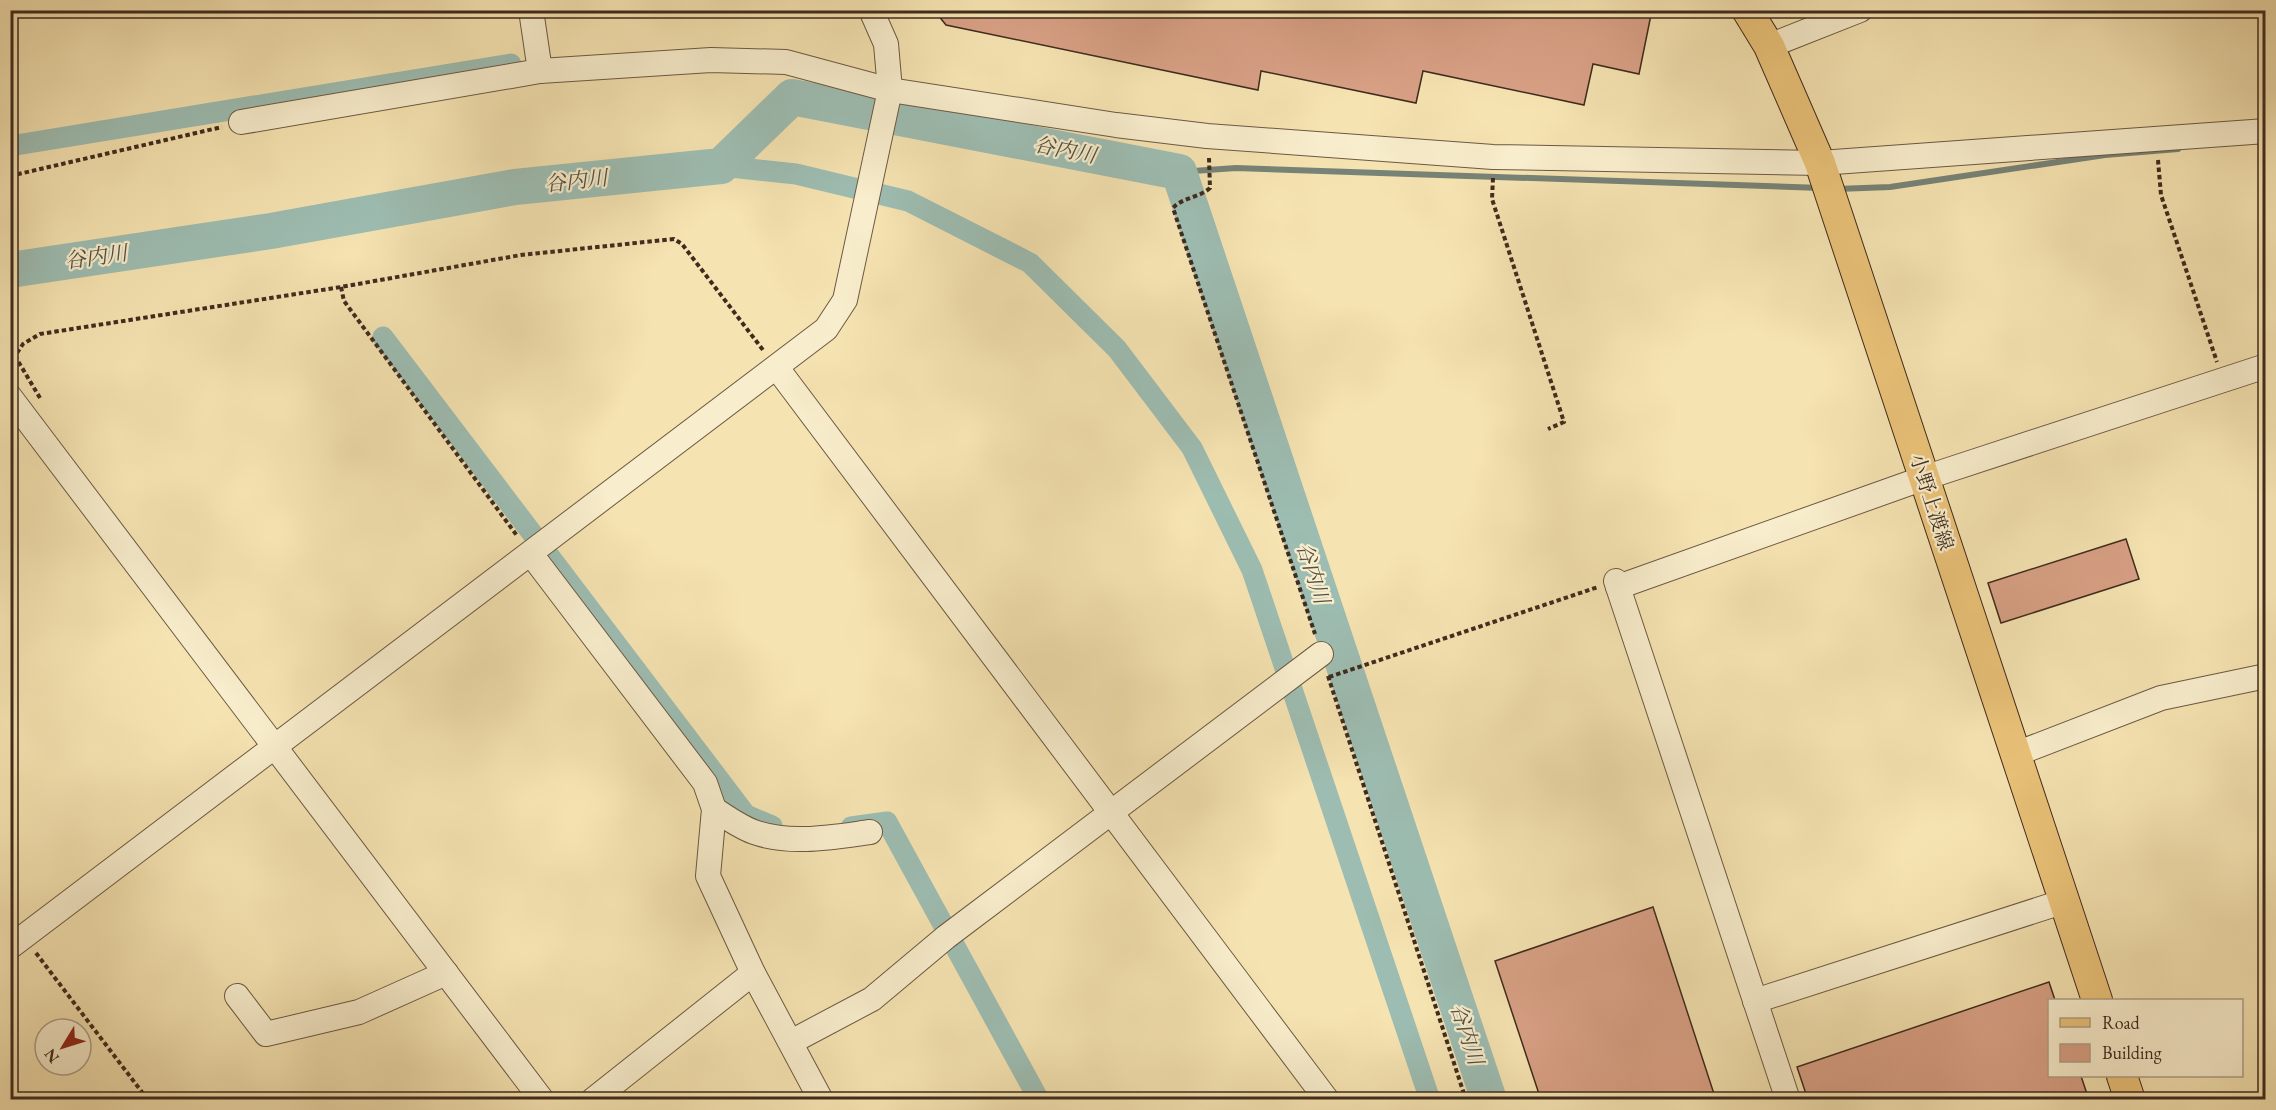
<svg xmlns="http://www.w3.org/2000/svg" width="2276" height="1110" font-family="'EB Garamond','Noto Serif JP',serif">
<style>
.lines{fill:none;stroke-linecap:round;stroke-linejoin:round}
.stream{stroke:#778377;stroke-width:6}
.canal{stroke:#9dbdb2;stroke-width:21}
.river{stroke:#9dbdb2;stroke-width:36}
.building{fill:#d8a085;stroke:#3f2b1e;stroke-width:1.5}
.minor-casing{stroke:#6c5943;stroke-width:26}
.major-casing{stroke:#3f2b1e;stroke-width:32}
.path{stroke:#3f2b1e;stroke-width:4;stroke-dasharray:4.5 3;stroke-linecap:butt}
.minor{stroke:#f8edcc;stroke-width:24}
.major{stroke:#eac278;stroke-width:30}
.labels{text-anchor:middle;stroke-width:4.5;stroke-linejoin:round;paint-order:stroke}
.street-label{font-size:20px;fill:#3f2b1e;stroke:#f8edcc}
.water-label{font-size:21px;font-style:italic;fill:#565043;stroke:#f8edcc}
</style>
<rect width="100%" height="100%" fill="#f5e3b1"/>
<filter id="stains"><feTurbulence type="fractalNoise" baseFrequency=".00333" numOctaves="4"/><feColorMatrix values="0 0 0 0 .2 0 0 0 0 .09 0 0 0 0 .02 0 0 0 .5 -.17"/></filter>
<radialGradient id="worn" r=".72"><stop offset=".6" stop-color="#630" stop-opacity="0"/><stop offset="1" stop-color="#630" stop-opacity=".3"/></radialGradient>
<g class="lines">
<!-- stream -->
<g class="stream">
<polyline points="1179,172 1236,168 1821,188"/>
<polyline points="1837,189 1890,187 2105,155 2178,149"/>
</g>
<!-- canal -->
<g class="canal">
<polyline points="10,146 511,64"/>
<polyline points="721,166 796,174 908,201 1030,263 1117,349 1192,448 1252,570 1430,1100"/>
<polyline points="383,337 746,815 772,826"/>
<polyline points="851,827 887,822 1039,1100"/>
</g>
<!-- river -->
<polyline class="river" points="10,270 271,231 515,187 721,166 792,97 1179,172 1489,1100"/>
</g>
<!-- building -->
<g class="building">
<polygon points="934,10 1652,10 1639,74 1593,64 1584,105 1423,71 1416,103 1261,71 1258,90 946,25"/>
<polygon points="2126,539 2139,579 2001,623 1988,583"/>
<polygon points="1653,907 1716,1100 1541,1100 1495,961"/>
<polygon points="2049,982 2055,1000 2049,1000 2049,1076 2081,1076 2089,1100 1808,1100 1797,1067"/>
</g>
<g class="lines">
<defs>
<g id="minor">
<polyline points="531,10 540,71"/>
<polyline points="1769,46 1860,10"/>
<polyline points="241,122 540,71 711,60 786,62 890,90 1116,125 1207,136 1493,157 1820,163 2266,131"/>
<polyline points="777,368 1327,1100"/>
<polyline points="10,397 542,1100"/>
<polyline points="531,554 705,783 714,809 708,876 753,973 821,1100"/>
<polyline points="1616,581 1788,1100"/>
<polyline points="1618,587 1924,478 2266,366"/>
<polyline points="2016,754 2161,698 2266,676"/>
<path d="M714 809C726 817 740 827 754 832 790 845 833 837 870 832"/>
<polyline points="10,947 826,329 845,300 890,90 886,44 871,10"/>
<polyline points="237,996 266,1034 359,1012 446,973"/>
<polyline points="1755,1001 2065,901"/>
<polyline points="791,1042 872,999 946,937 1321,654"/>
<polyline points="593,1100 753,973"/>
</g>
<g id="major">
<polyline points="1747,10 1769,46 1820,163 2097,1000"/>
<polyline points="2122,1076 2130,1100"/>
</g>
</defs>
<!-- minor casing -->
<use href="#minor" class="minor-casing"/>
<!-- major casing -->
<use href="#major" class="major-casing"/>
<!-- path -->
<g class="path">
<path d="M1209 158 1210 188C1199 198 1183 197 1173 208L1315 634"/>
<polyline points="2158,160 2161,195 2217,362"/>
<polyline points="10,176 222,127"/>
<polyline points="1493,178 1492,199 1564,422 1548,429"/>
<polyline points="341,287 344,301 518,537"/>
<polyline points="40,398 15,356 23,344 40,334 341,287 521,255 674,239 682,244 763,350"/>
<polyline points="1328,676 1466,1100"/>
<polyline points="1329,677 1598,587"/>
<polyline points="36,953 148,1100"/>
</g>
<!-- minor -->
<use href="#minor" class="minor"/>
<!-- major -->
<use href="#major" class="major"/>
</g>
<g class="labels">
<!-- street labels -->
<g class="street-label">
<text transform="translate(1932 502) rotate(72)" y="7">小野上渡線</text>
</g>
<!-- water labels -->
<g class="water-label">
<text transform="translate(1065 150) rotate(11)" y="7">谷内川</text>
<text transform="translate(576 181) rotate(-6)" y="7">谷内川</text>
<text transform="translate(96 257) rotate(-8)" y="7">谷内川</text>
<text transform="translate(1313 573) rotate(72)" y="7">谷内川</text>
<text transform="translate(1467 1034) rotate(72)" y="7">谷内川</text>
</g>
</g>
<!-- margin -->
<rect width="2276" height="1110" fill="none" stroke="#f5e3b1" stroke-width="36"/>
<rect x="12" y="12" width="2252" height="1086" fill="none" stroke="#3f2b1e" stroke-width="3"/>
<rect x="18" y="18" width="2240" height="1074" fill="none" stroke="#3f2b1e" stroke-width="1.5"/>
<!-- legend -->
<rect x="2048" y="999" width="195" height="78" fill="#f8edcc" stroke="#ae9f86" stroke-width="1.5"/>
<rect x="2060" y="1018" width="30" height="9" fill="#eac278" stroke="#ae9f86" stroke-width="1.5"/>
<text x="2102" y="1029" font-size="18" fill="#3f2b1e">Road</text>
<rect x="2060" y="1044" width="30" height="18" fill="#d8a085" stroke="#ae9f86" stroke-width="1.5"/>
<text x="2102" y="1059" font-size="18" fill="#3f2b1e">Building</text>
<!-- north arrow -->
<g transform="translate(63 1047) rotate(232)"><circle r="28" fill="#f8edcc" stroke="#ae9f86" stroke-width="1.5"/>
<path d="M0-4.5L10 22L0 15L-10 22Z" fill="#8f2418"/>
<text y="-9" font-size="16" font-weight="bold" text-anchor="middle" fill="#3f2b1e">N</text>
</g>
<rect width="100%" height="100%" filter="url(#stains)"/>
<rect width="100%" height="100%" fill="url(#worn)"/>
</svg>
